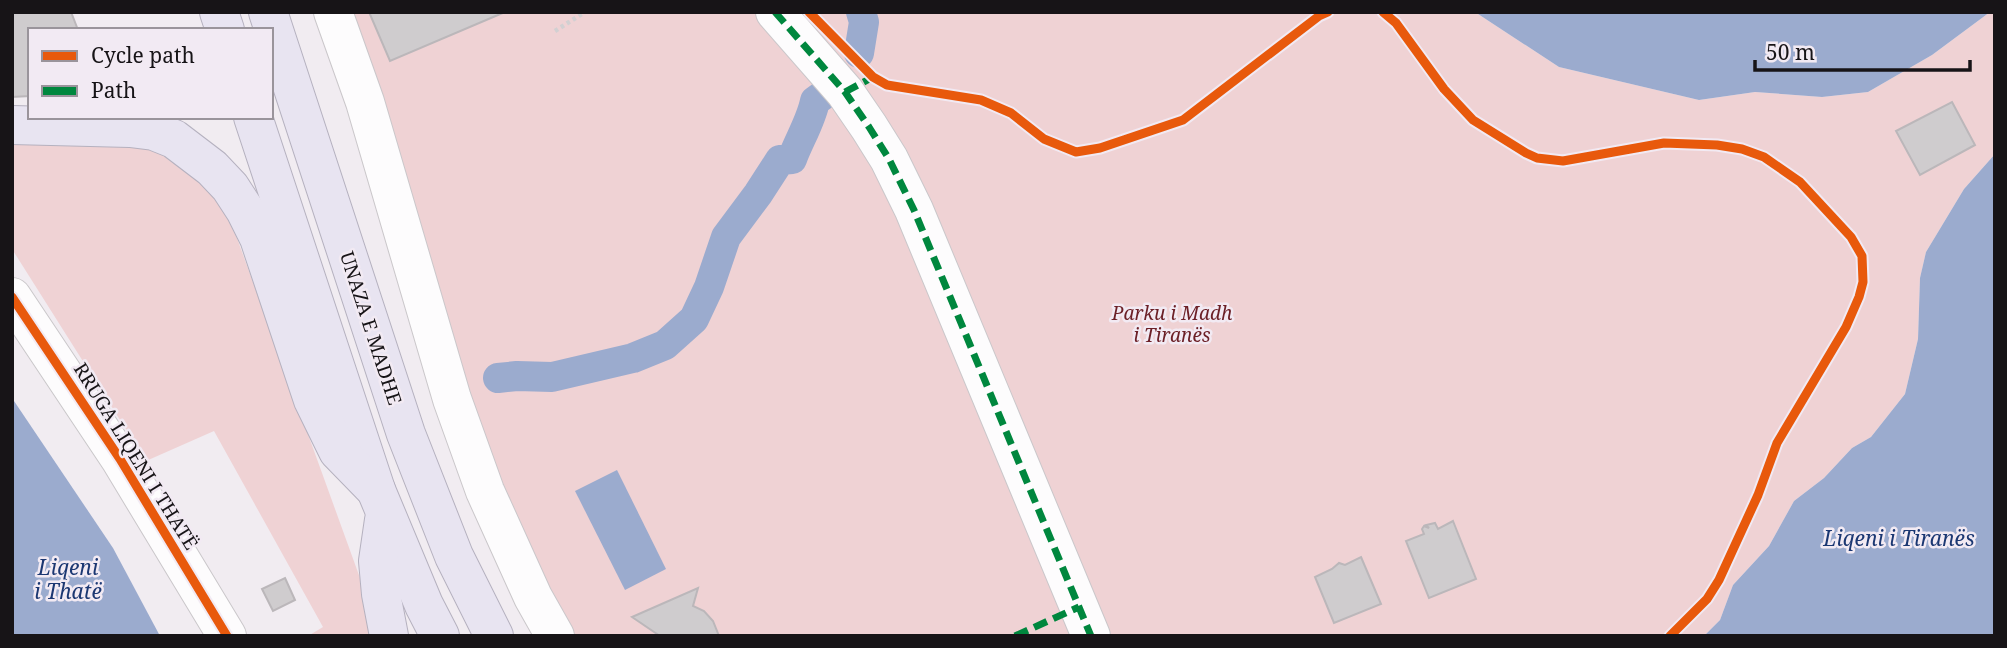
<svg xmlns="http://www.w3.org/2000/svg" width="2007" height="648" font-family="'Noto Serif',serif">
<style>
.green{fill:#efd2d4}
.water{fill:#9babce}
.lines{fill:none;stroke-linecap:round;stroke-linejoin:round}
.canal{stroke:#9babce;stroke-width:30}
.building{fill:#cfccce;stroke:#bbb7ba;stroke-width:2}
.minor-casing{stroke:#cac7ca;stroke-width:40}
.highway-casing{stroke:#b5b1bf;stroke-width:40}
.path{stroke:#d2d0d2;stroke-width:4.5;stroke-dasharray:3.5 3.5;stroke-linecap:butt}
.minor{stroke:#fdfcfd;stroke-width:38}
.highway{stroke:#e8e4f1;stroke-width:38}
.quiet{stroke:#00873e;stroke-width:7;stroke-dasharray:14 7;stroke-linecap:butt}
.cycleway-casing{stroke:#f2eaf3;stroke-width:13}
.cycleway{stroke:#e8590c;stroke-width:9}
.labels{text-anchor:middle;stroke-width:5;stroke-linejoin:round;paint-order:stroke}
.park-label{font-size:19px;font-style:italic;fill:#6c2027;stroke:#f2eaf3}
.street-label{font-size:19px;fill:#171417;stroke:#f2eaf3}
.water-label{font-size:21px;font-style:italic;fill:#1b3772;stroke:#f2eaf3}
</style>
<rect width="100%" height="100%" fill="#f1ecf1"/>
<!-- green -->
<g class="green">
<polygon points="349,12 1475,12 1559,67 1699,100 1755,92 1822,97 1868,92 1932,55 1990,12 1995,12 1995,154 1964,189 1926,252 1920,278 1918,339 1905,394 1871,437 1852,448 1824,478 1794,501 1769,546 1733,585 1720,620 1704,636 571,636 490,467"/>
<polygon points="12,133 110,133 192,161 229,216 360,578 403,636 308,636 323,627 214,431 146,461 12,249"/>
</g>
<!-- water -->
<g class="water">
<polygon points="1475,12 1990,12 1932,55 1868,92 1822,97 1755,92 1699,100 1559,67"/>
<polygon points="1995,154 1995,636 1704,636 1720,620 1733,585 1769,546 1794,501 1824,478 1852,448 1871,437 1905,394 1918,339 1920,278 1926,252 1964,189"/>
<polygon points="12,398 113,548 160,636 12,636"/>
<polygon points="617,470 666,569 625,590 575,491"/>
</g>
<g class="lines">
<!-- canal -->
<g class="canal">
<polyline points="859,53 864,22 861,12"/>
<path d="M498 378 517 376 552 377 633 358 665 345 694 319 709 287 726 237 758 194 780 160 792 159C799 140 811 121 815 101L826 93"/>
</g>
</g>
<!-- building -->
<g class="building">
<polygon points="12,12 71,12 78,30 30,30 30,96 12,97"/>
<polygon points="369,12 505,12 390,61"/>
<polygon points="1952,102 1975,145 1920,175 1896,131"/>
<polygon points="1453,521 1476,579 1429,598 1406,541 1424,534 1422,529 1424,526 1429,528 1426,525 1435,523 1438,529"/>
<polygon points="1361,557 1381,604 1334,623 1315,577 1332,569 1339,563 1345,565"/>
<polygon points="285,578 295,600 273,611 262,589"/>
<polygon points="698,588 693,606 704,611 713,621 719,636 660,636 632,617"/>
</g>
<g class="lines">
<defs>
<g id="minor">
<polyline points="333,12 365,102 452,399 485,491 533,597 555,636"/>
<polyline points="775,12 845,92 869,127 889,159 914,210 1091,636"/>
<polyline points="12,297 120,459 227,636"/>
</g>
<g id="highway">
<polyline points="219,12 225,30"/>
<polyline points="268,12 406,434 454,556 494,636"/>
<polyline points="253,117 376,490 424,605 440,636"/>
<polyline points="12,125 130,128 154,131 174,139 212,168 230,187 245,210 259,238 313,400 338,451 376,490"/>
<polyline points="384,520 378,561 381,594 389,636"/>
</g>
</defs>
<!-- minor casing -->
<use href="#minor" class="minor-casing"/>
<!-- highway casing -->
<use href="#highway" class="highway-casing"/>
<!-- path -->
<polyline class="path" points="555,31 585,12"/>
<!-- minor -->
<use href="#minor" class="minor"/>
<!-- highway -->
<use href="#highway" class="highway"/>
<!-- quiet -->
<g class="quiet">
<polyline points="775,12 845,92 869,127 889,159 914,210 1091,636"/>
<polyline points="845,92 873,77"/>
<polyline points="1015,636 1079,607"/>
</g>
<defs>
<g id="cycleway">
<polyline points="809,12 873,77 887,85 981,100 1011,113 1044,139 1076,152 1100,148 1183,120 1319,16 1328,12"/>
<polyline points="1383,12 1396,23 1444,89 1473,120 1526,153 1537,158 1563,161 1664,143 1717,145 1742,149 1764,157 1800,182 1851,237 1862,256 1863,282 1859,297 1846,327 1777,443 1758,495 1719,580 1707,599 1670,636"/>
<polyline points="12,297 120,459 227,636"/>
</g>
</defs>
<!-- cycleway casing -->
<use href="#cycleway" class="cycleway-casing"/>
<!-- cycleway -->
<use href="#cycleway" class="cycleway"/>
</g>
<g class="labels">
<!-- park labels -->
<g class="park-label">
<text x="1172" y="320">Parku i Madh<tspan x="1172" dy="22">i Tiranës</tspan></text>
</g>
<!-- street labels -->
<g class="street-label">
<text transform="translate(371 328) rotate(72)" y="7">UNAZA E MADHE</text>
<text transform="translate(136 456) rotate(58)" y="7">RRUGA LIQENI I THATË</text>
</g>
<!-- water labels -->
<g class="water-label">
<text x="1899" y="546">Liqeni i Tiranës</text>
<text x="68" y="575">Liqeni<tspan x="68" dy="24">i Thatë</tspan></text>
</g>
</g>
<!-- border -->
<rect width="2007" height="648" fill="none" stroke="#171417" stroke-width="28"/>
<!-- legend -->
<rect x="28" y="28" width="245" height="91" fill="#f2eaf3" stroke="#9a949b" stroke-width="2"/>
<rect x="42" y="51" width="35" height="10" fill="#e8590c" stroke="#9a949b" stroke-width="2"/>
<text x="91" y="63" font-size="21" fill="#171417">Cycle path</text>
<rect x="42" y="86" width="35" height="10" fill="#00873e" stroke="#9a949b" stroke-width="2"/>
<text x="91" y="98" font-size="21" fill="#171417">Path</text>
<!-- scale -->
<path d="M1755 60v10h215v-10" fill="none" stroke="#171417" stroke-width="3.5"/>
<text x="1766" y="60" font-size="21" fill="#171417" stroke="#f2eaf3" stroke-width="5" paint-order="stroke">50 m</text>
</svg>
